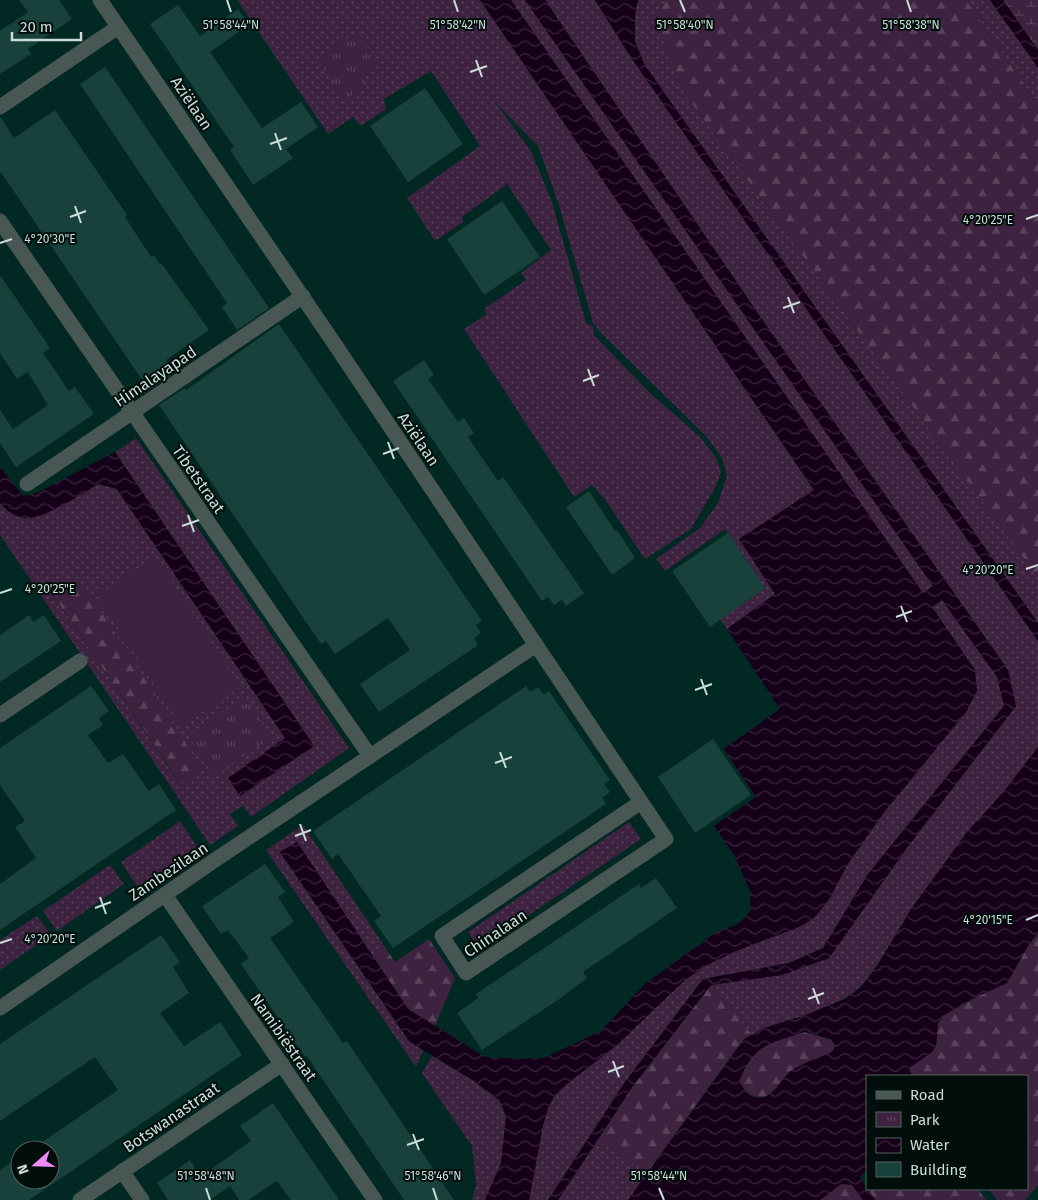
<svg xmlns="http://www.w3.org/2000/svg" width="1038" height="1200" font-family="'Fira Sans',sans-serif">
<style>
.grass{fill:url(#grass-dots);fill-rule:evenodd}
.forest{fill:url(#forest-firs)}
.wetland{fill:url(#wetland-marsh)}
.park{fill:url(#park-tufts)}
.pitch{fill:#3e2340}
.water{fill:url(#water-waves);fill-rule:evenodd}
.building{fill:#17413a}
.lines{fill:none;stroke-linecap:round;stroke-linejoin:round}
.minor{stroke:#485753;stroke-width:15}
.ticks{fill:none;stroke:#caddd9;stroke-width:2}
.labels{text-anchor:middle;stroke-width:4;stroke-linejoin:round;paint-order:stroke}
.street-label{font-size:16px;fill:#caddd9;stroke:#020e0c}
.ticks-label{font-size:12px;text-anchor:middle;fill:#caddd9;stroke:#020e0c;stroke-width:4;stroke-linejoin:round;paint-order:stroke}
</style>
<defs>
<pattern id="grass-dots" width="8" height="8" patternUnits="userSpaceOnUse" patternTransform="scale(1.25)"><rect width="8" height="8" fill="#3e2340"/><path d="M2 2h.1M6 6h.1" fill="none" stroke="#59425b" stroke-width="1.8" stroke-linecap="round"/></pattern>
<pattern id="forest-firs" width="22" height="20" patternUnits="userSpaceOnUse" patternTransform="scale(1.25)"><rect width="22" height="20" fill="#3e2340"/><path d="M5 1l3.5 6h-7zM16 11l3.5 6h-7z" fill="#59425b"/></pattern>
<pattern id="wetland-marsh" width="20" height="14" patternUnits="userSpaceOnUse" patternTransform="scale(1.25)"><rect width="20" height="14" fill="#3e2340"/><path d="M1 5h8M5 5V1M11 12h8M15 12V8" fill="none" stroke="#59425b"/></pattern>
<pattern id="park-tufts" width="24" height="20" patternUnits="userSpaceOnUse" patternTransform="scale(1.25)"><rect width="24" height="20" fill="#3e2340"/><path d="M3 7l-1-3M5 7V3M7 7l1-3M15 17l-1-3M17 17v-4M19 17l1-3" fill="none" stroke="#59425b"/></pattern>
<pattern id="water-waves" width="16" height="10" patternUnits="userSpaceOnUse" patternTransform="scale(1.25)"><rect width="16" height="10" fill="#160019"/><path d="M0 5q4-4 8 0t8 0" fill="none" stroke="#37253a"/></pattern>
</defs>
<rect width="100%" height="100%" fill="#022823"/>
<!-- grass -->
<g class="grass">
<polygon points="237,0 480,0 814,490 740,539 775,594 727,629 720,619 765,588 725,529 665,571 656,559 700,528 718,503 727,476 722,458 706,436 603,335 593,323 558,202 538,146 494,101 531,151 552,202 586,323 594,327 593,334 649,392 701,438 716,458 721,472 716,486 691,529 645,559 606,501 592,485 574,497 464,329 487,314 484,309 526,280 521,273 551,250 507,184 462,217 463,222 435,241 407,198 480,146 431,71 384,99 386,109 361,126 353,117 328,134"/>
<polygon points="511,0 525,0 933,586 923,593"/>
<path d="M545 0H595L632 59 1038 641V747L890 944C865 988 852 1000 803 1016 785 1022 768 1025 752 1035L711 985 782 975 829 958 909 845 1016 706 1008 670 759 315Z"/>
<polygon points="638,0 666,0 656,18 682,90 1038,578 1038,623 644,64 635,41 635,15"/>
<polygon points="966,0 990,0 1038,68 1038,105"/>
<path d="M136 438 349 748 251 817 243 806 230 814 238 826 210 845 0 535V503L8 512 47 513 98 484 116 488 286 739 228 778 240 796 314 746 115 452ZM73 581 180 784 56 599Z"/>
<polygon points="942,600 998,677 1004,706 868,874 823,948 789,963 703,979 625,1082 548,1200 529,1200 543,1125 548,1108 555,1095 568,1083 617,1045 684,981 705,966 736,951 799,927 814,918 830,898 847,865 882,815 966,712 975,670 932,607"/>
<polygon points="180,821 201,852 141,892 121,862"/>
<polygon points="629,822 641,839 479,949 468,932"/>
<polygon points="303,825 385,947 372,955 297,842 280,852 409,1041 423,1051 416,1067 266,850"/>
<polygon points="110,865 124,884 57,931 43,911"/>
<polygon points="37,916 51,935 0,970 0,940"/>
<polygon points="432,1056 474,1081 500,1101 506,1117 501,1163 485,1200 472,1200 476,1185 472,1146 422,1073"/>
<polygon points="598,1140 647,1173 628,1200 558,1200"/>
</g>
<!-- forest -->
<g class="forest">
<polygon points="666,0 966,0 1038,105 1038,578 682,90 656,18"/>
<polygon points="73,581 86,588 203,770 181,784 56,599 62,589"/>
<polygon points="1038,933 1038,1185 1025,1200 997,1200 989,1189 1027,1189 1027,1076 912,1076 909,1068 932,1052 936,1046 938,1023 944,1015 976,997 1007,983 1028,946"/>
<polygon points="429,939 455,978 435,1026 408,1009 372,955 385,947 395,962"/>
<polygon points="711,985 752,1035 744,1040 729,1059 647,1173 598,1140 633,1086"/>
<path d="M805 1032 831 1040 836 1045 835 1049 830 1053 817 1058 765 1097C752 1098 745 1092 739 1081 754 1044 770 1043 805 1032Z"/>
<polygon points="841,1184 852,1184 863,1200 820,1200"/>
<polygon points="868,1189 978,1189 986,1200 875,1200"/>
</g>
<!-- wetland -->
<polygon class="wetland" points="1003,0 1038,0 1038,50"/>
<!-- park -->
<g class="park">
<polygon points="356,32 378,62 361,75 367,84 345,100 317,60"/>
<polygon points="246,697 272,737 214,776 188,735"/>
</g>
<!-- pitch -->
<polygon class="pitch" points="156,557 240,687 181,726 97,595"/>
<!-- water -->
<g class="water">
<polygon points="480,0 511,0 923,593 933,586 525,0 545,0 759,315 1008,670 1016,706 909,845 829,958 782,975 711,985 633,1086 558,1200 548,1200 625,1082 703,979 789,963 823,948 868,874 1004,706 997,677 942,600 932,607 975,670 977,691 966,712 882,815 847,865 830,898 814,918 799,927 736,951 705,966 684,981 617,1045 568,1083 555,1095 548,1108 543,1125 529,1200 485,1200 501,1163 506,1117 500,1101 474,1081 409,1041 280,852 297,842 408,1009 485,1057 521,1059 544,1058 601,1031 645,984 715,933 738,924 751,911 750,891 734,855 714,826 756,797 724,749 780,709 727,629 775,594 739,539 814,490"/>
<polygon points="595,0 638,0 635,15 635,41 644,64 1038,623 1038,641 632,59"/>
<polygon points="990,0 1003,0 1038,50 1038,68"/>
<path d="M115 452 314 746 240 796 228 778 285 738 117 489 98 484C81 494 43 521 23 518 13 516 7 510 0 503V467L23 496 37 493Z"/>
<path d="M1038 747V933L1028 946 1007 983 976 997 944 1015 938 1023 936 1046 932 1052 909 1068 912 1076H867V1170L860 1177 875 1200H863L852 1185 841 1184 820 1200H628L744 1039 764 1028 803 1016 847 998 860 988 877 966 911 909 967 832 1005 790ZM805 1032 831 1039 835 1045 834 1049 830 1053C818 1058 802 1063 791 1071 779 1080 774 1101 755 1097 747 1095 743 1088 739 1081 754 1044 770 1043 805 1032Z"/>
</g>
<!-- building -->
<g class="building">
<polygon points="19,0 59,0 72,19 28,49 31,54 0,74 0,31 28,12"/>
<polygon points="178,5 200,36 238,9 249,25 210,52 262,128 301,102 318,127 286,149 293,158 253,185 230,150 234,147 150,24"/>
<polygon points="105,67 269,308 237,330 222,307 227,303 80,84"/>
<polygon points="425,88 463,144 408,182 370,126"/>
<polygon points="55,110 127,215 125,217 151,257 154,255 160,264 161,263 209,330 166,360 174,373 149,390 0,171 0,116 14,138"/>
<polygon points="502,201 540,257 484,295 447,239"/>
<polygon points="0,275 50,348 43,353 69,391 75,387 94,414 16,467 0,443 0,410 13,429 48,405 28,372 17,379 0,353"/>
<polygon points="279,324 482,621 476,625 481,633 474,638 478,645 379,712 360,684 410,650 388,618 335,654 326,641 321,644 159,405 185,388 186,390"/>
<polygon points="424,360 434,375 428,379 458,422 464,418 474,433 468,437 498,481 503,477 584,593 566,606 562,600 554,605 548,597 542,601 393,381"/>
<polygon points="589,491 615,531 617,530 635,558 612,575 566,507"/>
<polygon points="728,533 765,588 710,627 672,571"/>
<polygon points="29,615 33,622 44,615 61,641 0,682 0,635"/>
<polygon points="91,686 109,711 99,718 103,725 88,735 108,763 123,754 149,791 159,784 176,810 0,930 0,884 36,858 15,827 25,821 0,785 0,748"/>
<polygon points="526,686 530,692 538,687 544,695 549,691 610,780 604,784 610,792 602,798 606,804 393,948 374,921 381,916 338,854 332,859 313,831"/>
<polygon points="713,739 751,795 695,833 658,777"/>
<polygon points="265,864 285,892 278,897 294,922 270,938 343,1043 347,1041 454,1200 404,1200 307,1056 305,1057 241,964 249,958 228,930 221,934 202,906"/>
<polygon points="656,878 677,908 583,972 587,978 558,1000 482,1050 457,1013 478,998 476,994 639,884 641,888"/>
<polygon points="161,935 180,962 173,967 189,993 160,1013 184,1046 220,1022 242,1055 29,1200 0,1200 0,1170 20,1157 20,1180 50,1180 50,1150 31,1150 118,1090 95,1057 0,1121 0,1044"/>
<polygon points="273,1103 339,1200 291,1200 277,1181 248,1200 239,1200 230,1186 210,1200 168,1200 157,1183 190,1160 200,1177 251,1141 240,1126"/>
</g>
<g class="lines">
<!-- minor -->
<g class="minor">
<polyline points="100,0 334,343 666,839 466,973 442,936 641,802"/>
<polyline points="0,107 118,27"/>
<polyline points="0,221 370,756"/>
<polyline points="27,484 303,296"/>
<polyline points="0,715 80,661"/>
<polyline points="165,895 375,1200"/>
<polyline points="0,1008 215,860 536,645"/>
<polyline points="122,1171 142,1200"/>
<polyline points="80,1200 282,1064"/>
</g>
</g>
<!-- ticks -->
<path class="ticks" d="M227 0 231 12M454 0 458 12M680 0 685 12M907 0 911 12M476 60 482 77M470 72 487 66M275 133 281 150M270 144 287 138M75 206 81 223M70 217 86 211M1026 219 1038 215M0 243 12 239M788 297 794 313M783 308 800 302M588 369 594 386M583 381 599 375M388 442 394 459M383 454 399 448M188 515 194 532M182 526 199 520M1026 569 1038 565M0 593 12 589M901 606 907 622M896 617 912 611M701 679 707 695M695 690 712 684M500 752 506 768M495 763 512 757M300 824 306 841M295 836 311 830M100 897 106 914M95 908 111 902M1026 920 1038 915M0 943 12 939M813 988 819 1004M808 999 824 993M613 1061 619 1077M608 1072 624 1066M413 1134 419 1150M407 1145 424 1139M206 1188 210 1200M433 1188 437 1200M659 1188 664 1200"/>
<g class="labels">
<!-- street labels -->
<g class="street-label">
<text transform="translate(192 103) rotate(56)" y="6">Aziëlaan</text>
<text transform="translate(155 376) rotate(-34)" y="6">Himalayapad</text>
<text transform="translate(419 439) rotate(56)" y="6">Aziëlaan</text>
<text transform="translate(199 479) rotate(55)" y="6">Tibetstraat</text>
<text transform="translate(168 871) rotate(-34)" y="6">Zambezilaan</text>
<text transform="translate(495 933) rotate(-34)" y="6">Chinalaan</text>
<text transform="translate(284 1037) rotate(55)" y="6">Namibiëstraat</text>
<text transform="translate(171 1117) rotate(-34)" y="6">Botswanastraat</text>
</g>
</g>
<g class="ticks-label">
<text x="685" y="29">51°58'40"N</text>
<text x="231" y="29">51°58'44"N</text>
<text x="458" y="29">51°58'42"N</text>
<text x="911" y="29">51°58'38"N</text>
<text x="988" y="224">4°20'25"E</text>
<text x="50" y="243">4°20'30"E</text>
<text x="988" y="574">4°20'20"E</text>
<text x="50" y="593">4°20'25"E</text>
<text x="988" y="924">4°20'15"E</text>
<text x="50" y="943">4°20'20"E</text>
<text x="206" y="1180">51°58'48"N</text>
<text x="433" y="1180">51°58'46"N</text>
<text x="659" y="1180">51°58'44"N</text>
</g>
<!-- legend -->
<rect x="866" y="1075" width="162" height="115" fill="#020e0c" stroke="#52615e"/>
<rect x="876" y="1091" width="25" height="8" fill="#485753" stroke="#52615e"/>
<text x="910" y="1100" font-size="15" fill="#caddd9">Road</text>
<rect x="876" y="1112" width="25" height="15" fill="url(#park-tufts)" stroke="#52615e"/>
<text x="910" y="1125" font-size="15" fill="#caddd9">Park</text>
<rect x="876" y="1138" width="25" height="15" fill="url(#water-waves)" stroke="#52615e"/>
<text x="910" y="1150" font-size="15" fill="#caddd9">Water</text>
<rect x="876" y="1162" width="25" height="15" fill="#17413a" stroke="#52615e"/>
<text x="910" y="1175" font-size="15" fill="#caddd9">Building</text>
<!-- north arrow -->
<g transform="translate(35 1165) rotate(250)"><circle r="24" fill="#020e0c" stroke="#52615e"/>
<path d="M0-4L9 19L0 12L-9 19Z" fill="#ef8bf6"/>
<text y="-8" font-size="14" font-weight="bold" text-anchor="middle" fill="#caddd9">N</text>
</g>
<!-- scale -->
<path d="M12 32v8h69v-8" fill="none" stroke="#caddd9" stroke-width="2.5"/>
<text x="20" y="32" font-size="15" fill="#caddd9" stroke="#020e0c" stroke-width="4" paint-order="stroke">20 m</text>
</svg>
